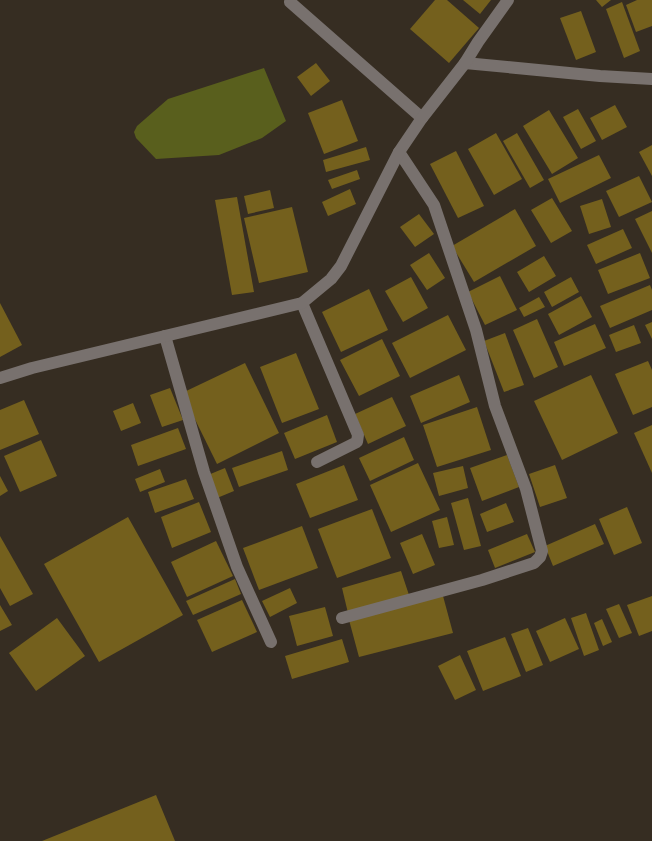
<svg xmlns="http://www.w3.org/2000/svg" width="652" height="841" font-family="'Alegreya Sans',sans-serif">
<style>
.water{fill:#595f1d}
.building{fill:#74601d}
.lines{fill:none;stroke-linecap:round;stroke-linejoin:round}
.minor{stroke:#78716e;stroke-width:12}
.tertiary{stroke:#78716e;stroke-width:12}
</style>
<rect width="100%" height="100%" fill="#362d22"/>
<!-- water -->
<polygon class="water" points="264,68 286,121 262,138 219,155 156,159 136,138 134,132 137,126 168,99"/>
<!-- building -->
<g class="building">
<polygon points="435,0 447,0 479,28 449,63 410,29"/>
<polygon points="463,0 491,0 480,14"/>
<polygon points="596,0 611,0 602,7"/>
<polygon points="637,0 652,0 652,26 636,32 626,5"/>
<polygon points="622,2 640,51 624,58 606,9"/>
<polygon points="581,11 596,52 576,60 560,18"/>
<polygon points="316,63 330,81 311,96 297,77"/>
<polygon points="342,100 358,141 324,154 308,113"/>
<polygon points="615,105 627,127 602,140 590,118"/>
<polygon points="578,109 596,141 581,149 563,117"/>
<polygon points="549,110 578,158 552,174 523,126"/>
<polygon points="496,133 522,179 494,195 468,149"/>
<polygon points="517,133 544,180 530,188 503,141"/>
<polygon points="652,145 652,176 639,152"/>
<polygon points="366,147 370,160 326,172 323,160"/>
<polygon points="456,151 484,206 458,218 430,164"/>
<polygon points="599,155 611,178 560,203 548,179"/>
<polygon points="357,170 360,179 332,189 328,180"/>
<polygon points="639,176 652,202 619,217 606,191"/>
<polygon points="350,189 356,204 328,216 322,202"/>
<polygon points="270,190 274,208 248,214 244,196"/>
<polygon points="237,197 254,292 232,295 215,200"/>
<polygon points="552,198 572,231 551,243 531,210"/>
<polygon points="602,199 611,227 589,234 580,206"/>
<polygon points="292,207 308,272 259,283 244,218"/>
<polygon points="515,209 536,246 474,282 452,246"/>
<polygon points="652,211 652,253 635,219"/>
<polygon points="419,214 434,234 415,247 400,227"/>
<polygon points="623,229 632,248 596,264 587,245"/>
<polygon points="429,253 445,278 427,290 410,265"/>
<polygon points="640,253 650,278 608,294 598,270"/>
<polygon points="544,256 556,276 529,292 517,272"/>
<polygon points="500,276 517,310 485,325 468,292"/>
<polygon points="411,277 428,308 403,322 385,291"/>
<polygon points="571,277 579,292 552,307 544,292"/>
<polygon points="650,285 652,290 652,310 610,328 600,306"/>
<polygon points="369,289 388,330 341,352 322,312"/>
<polygon points="581,296 592,317 559,335 548,314"/>
<polygon points="539,297 545,307 524,317 519,308"/>
<polygon points="0,303 22,345 0,357"/>
<polygon points="448,315 466,350 410,378 392,343"/>
<polygon points="537,319 558,367 534,378 513,330"/>
<polygon points="652,322 652,339 645,325"/>
<polygon points="595,324 606,348 564,366 554,342"/>
<polygon points="634,325 641,343 616,352 609,335"/>
<polygon points="505,333 524,385 504,392 484,341"/>
<polygon points="382,339 400,376 359,396 340,360"/>
<polygon points="296,353 319,409 282,423 260,367"/>
<polygon points="648,361 652,370 652,407 633,415 615,374"/>
<polygon points="245,363 279,433 217,464 182,393"/>
<polygon points="459,375 470,402 421,423 410,396"/>
<polygon points="591,375 618,433 562,460 534,401"/>
<polygon points="170,388 183,420 162,427 150,395"/>
<polygon points="392,397 406,426 368,444 355,414"/>
<polygon points="24,400 39,434 0,450 0,410"/>
<polygon points="133,403 141,423 121,431 113,411"/>
<polygon points="477,407 491,450 437,467 423,425"/>
<polygon points="327,415 337,442 295,459 284,433"/>
<polygon points="652,425 652,473 634,433"/>
<polygon points="178,428 186,449 138,466 131,445"/>
<polygon points="404,437 414,460 370,481 359,458"/>
<polygon points="41,440 57,476 20,492 4,456"/>
<polygon points="282,451 288,470 239,487 232,468"/>
<polygon points="507,455 519,487 482,501 470,468"/>
<polygon points="418,463 440,510 391,532 370,485"/>
<polygon points="344,465 358,500 310,518 296,484"/>
<polygon points="555,465 567,498 540,507 529,474"/>
<polygon points="463,466 468,488 439,496 433,473"/>
<polygon points="225,468 234,491 217,498 208,475"/>
<polygon points="160,469 165,482 140,492 135,479"/>
<polygon points="0,476 8,491 0,496"/>
<polygon points="186,479 194,499 155,513 148,492"/>
<polygon points="468,498 481,546 464,550 451,503"/>
<polygon points="199,502 211,532 172,548 161,517"/>
<polygon points="506,503 514,522 487,532 480,514"/>
<polygon points="627,507 642,543 614,555 599,519"/>
<polygon points="372,509 391,558 337,578 318,529"/>
<polygon points="128,517 183,615 99,662 44,564"/>
<polygon points="447,517 454,545 439,548 432,521"/>
<polygon points="595,524 604,544 553,566 545,546"/>
<polygon points="302,526 318,568 259,590 243,548"/>
<polygon points="422,534 435,565 413,574 400,543"/>
<polygon points="527,534 535,552 495,568 488,550"/>
<polygon points="0,536 33,594 10,606 0,588"/>
<polygon points="216,541 233,576 187,597 171,562"/>
<polygon points="401,571 409,595 348,613 342,588"/>
<polygon points="235,579 241,594 193,615 186,601"/>
<polygon points="290,588 297,603 270,617 262,601"/>
<polygon points="443,596 453,633 359,657 349,620"/>
<polygon points="652,596 652,631 639,636 627,605"/>
<polygon points="242,600 257,632 212,652 197,620"/>
<polygon points="619,604 632,633 619,638 606,609"/>
<polygon points="0,605 12,625 0,631"/>
<polygon points="325,607 333,636 297,646 289,616"/>
<polygon points="586,613 599,650 584,656 571,618"/>
<polygon points="57,618 85,656 36,691 9,653"/>
<polygon points="565,618 579,649 550,662 536,631"/>
<polygon points="602,619 612,642 603,646 594,623"/>
<polygon points="528,628 543,665 526,672 511,634"/>
<polygon points="505,637 521,676 483,691 467,651"/>
<polygon points="342,639 349,662 292,679 285,656"/>
<polygon points="460,655 476,690 455,700 438,666"/>
<polygon points="156,795 175,841 42,841"/>
</g>
<g class="lines">
<!-- minor -->
<g class="minor">
<polyline points="290,2 422,118"/>
<polyline points="302,303 358,435 357,442 317,462"/>
<polyline points="165,336 204,472 237,567 271,642"/>
<polyline points="342,618 482,580 534,563 540,557 542,551 526,489 495,406 476,330 434,205 399,152"/>
</g>
<!-- tertiary -->
<g class="tertiary">
<polyline points="465,63 600,76 652,79"/>
<polyline points="0,378 32,368 302,303 331,279 341,266 399,152 422,118 465,63 478,42 508,0"/>
</g>
</g>
</svg>
